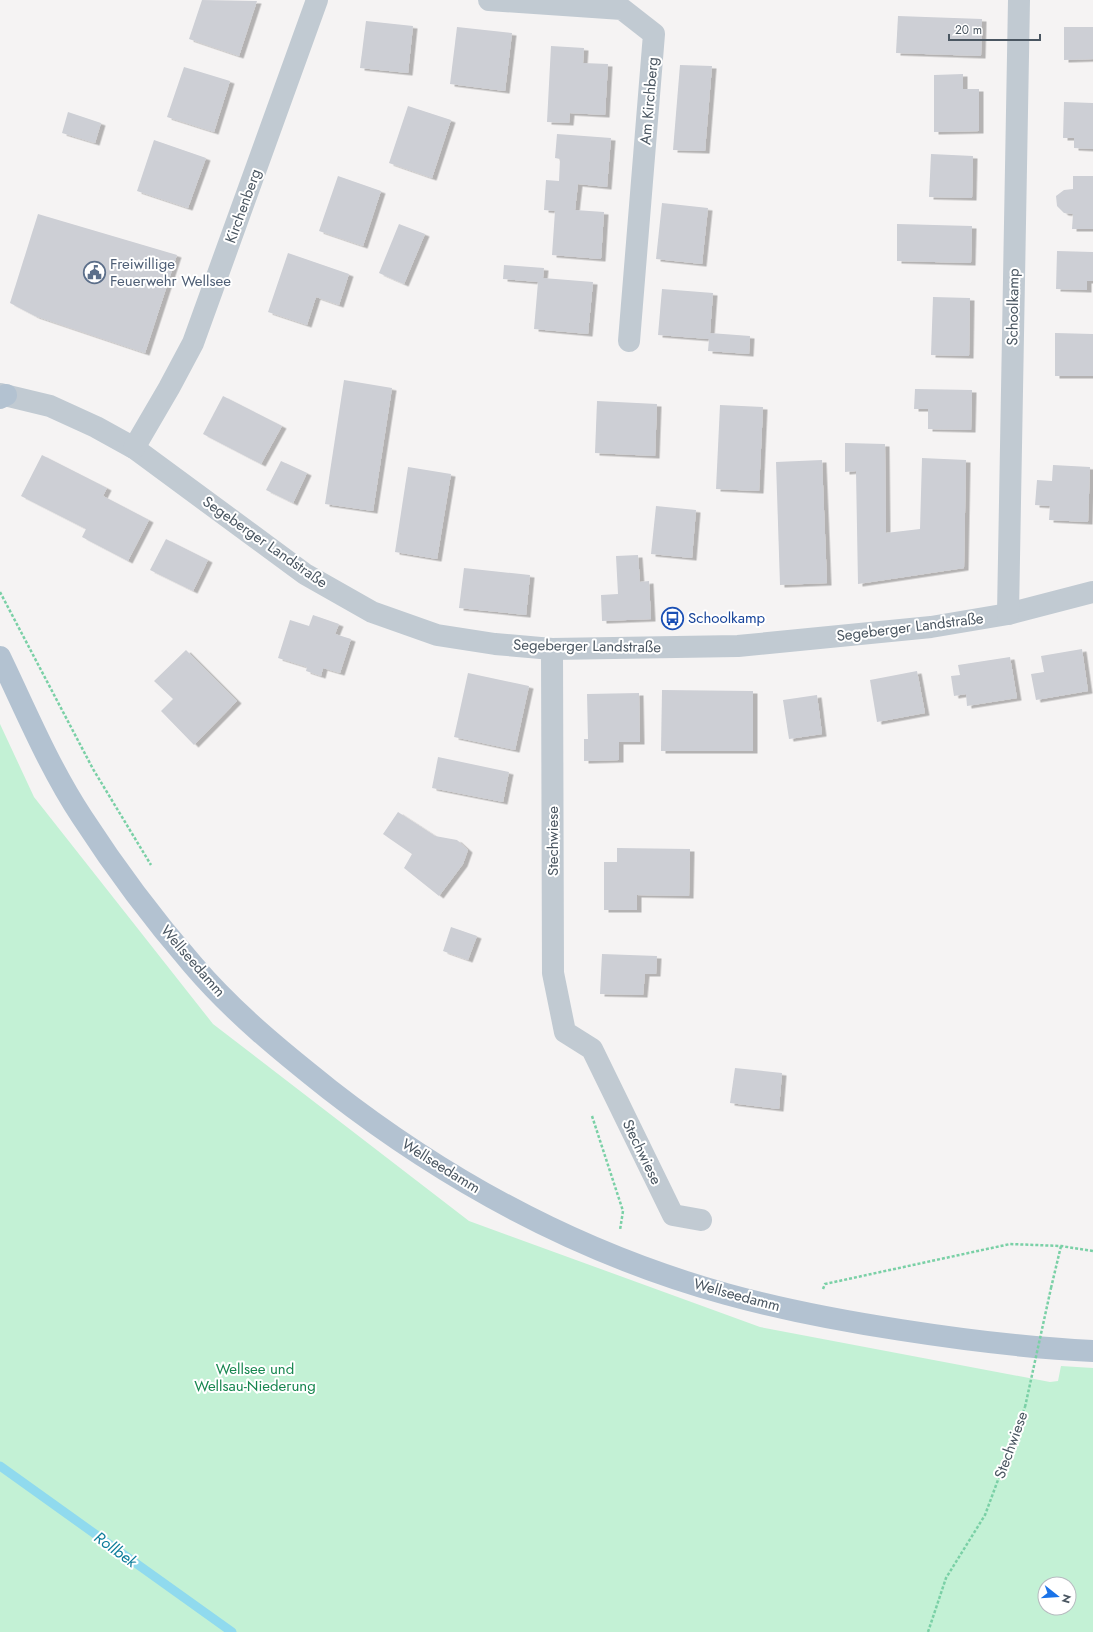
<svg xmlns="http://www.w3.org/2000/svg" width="1093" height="1632" font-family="Jost,sans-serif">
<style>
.green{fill:#c3f1d5;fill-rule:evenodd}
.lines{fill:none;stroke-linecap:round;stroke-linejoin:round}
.stream{stroke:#90daee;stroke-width:9}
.building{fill:#cdcfd5;filter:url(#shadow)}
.path{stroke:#7ad0a6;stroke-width:2.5;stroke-dasharray:3 2;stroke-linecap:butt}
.minor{stroke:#c1cad2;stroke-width:22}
.major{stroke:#b3c2d1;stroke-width:22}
.path-bridge{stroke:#7ad0a6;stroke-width:2.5;stroke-dasharray:3 2;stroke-linecap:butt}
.labels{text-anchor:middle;stroke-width:4;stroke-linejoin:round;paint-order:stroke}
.street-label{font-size:15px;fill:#4a5661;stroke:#fff}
.service-label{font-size:15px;fill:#4e5e75;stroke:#fff;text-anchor:start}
.transit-label{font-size:15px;fill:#164399;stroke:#fff;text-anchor:start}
.park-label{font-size:15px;fill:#17864f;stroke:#fff}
.water-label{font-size:16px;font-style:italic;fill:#0c7c9b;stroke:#fff}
</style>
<defs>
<filter id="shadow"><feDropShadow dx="4.5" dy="2.5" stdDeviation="0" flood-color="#0004"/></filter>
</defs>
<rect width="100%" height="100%" fill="#f5f3f3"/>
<!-- green -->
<path class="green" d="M0 724 34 797 213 1024 469 1221 760 1327 1050 1382 1058 1381 1061 1366 1093 1368V1632H0ZM1045 1584H1069V1608H1045Z"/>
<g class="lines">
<!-- stream -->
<polyline class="stream" points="0,1466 232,1632"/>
</g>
<!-- building -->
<g class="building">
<polygon points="202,0 257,1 239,56 189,39"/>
<polygon points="898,16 982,19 981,56 896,53"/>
<polygon points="366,21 413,26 408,73 360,68"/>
<polygon points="457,27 512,33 505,91 450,84"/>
<polygon points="1064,27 1093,27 1093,59 1064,60"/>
<polygon points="551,46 584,48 583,63 608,64 605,115 570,113 569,123 547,122"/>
<polygon points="680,65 712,66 705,151 673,150"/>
<polygon points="184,67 230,81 214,132 167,117"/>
<polygon points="963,74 963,89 979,89 979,131 934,132 934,75"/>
<polygon points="1064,102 1093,103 1093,149 1074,148 1074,138 1063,138"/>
<polygon points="408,106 451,120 432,178 389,163"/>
<polygon points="68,112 101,123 95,143 62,133"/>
<polygon points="557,134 611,138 607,187 578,184 575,210 604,212 601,259 552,255 555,211 544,210 546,180 559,181 560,159 555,158"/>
<polygon points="154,140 206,158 188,208 137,191"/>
<polygon points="931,154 973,156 972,198 929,197"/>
<polygon points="338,176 381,191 363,246 319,231"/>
<polygon points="1073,176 1093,176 1093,229 1072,229 1073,214 1064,213 1057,206 1056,196 1064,190 1073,189"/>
<polygon points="662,203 708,208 702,264 656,259"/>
<polygon points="38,214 177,255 145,353 35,316 10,303"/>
<polygon points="399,224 425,234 404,284 379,273"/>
<polygon points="897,224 972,226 971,263 897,261"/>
<polygon points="1057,251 1093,252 1093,281 1087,281 1087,290 1056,289"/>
<polygon points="288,253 349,274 339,305 316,297 307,325 268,312"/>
<polygon points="504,265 544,268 543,278 593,282 588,334 534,329 538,282 503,279"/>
<polygon points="662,289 713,293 710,333 750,336 749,354 708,351 709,339 658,335"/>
<polygon points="933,297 970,298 969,356 931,355"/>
<polygon points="1055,333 1093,334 1093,376 1055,376"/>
<polygon points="344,380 392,388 373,511 325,504"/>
<polygon points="915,389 972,390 971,430 928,429 928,409 914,409"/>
<polygon points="223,396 282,426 261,464 203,434"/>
<polygon points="597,401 657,404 655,456 595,453"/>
<polygon points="720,405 763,407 759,491 716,489"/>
<polygon points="845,443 885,444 886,533 920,529 922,458 966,460 964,568 858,584 856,471 845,472"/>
<polygon points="42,455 107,488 103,496 149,520 128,561 82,537 86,529 21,496"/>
<polygon points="822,460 827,583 780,585 776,462"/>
<polygon points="281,461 307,473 293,503 266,490"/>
<polygon points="1053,465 1090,467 1088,522 1049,520 1050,506 1035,505 1037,480 1052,481"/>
<polygon points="408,467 451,474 437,559 395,552"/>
<polygon points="656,506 696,510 692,558 651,554"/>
<polygon points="166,539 208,560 193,591 150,570"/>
<polygon points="638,555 640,582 649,581 651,619 602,621 601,595 618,594 616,556"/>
<polygon points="464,568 530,575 526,615 459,608"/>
<polygon points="313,615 339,624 335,634 351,639 340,673 323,668 321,676 306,671 307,667 278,658 290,620 309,626"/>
<polygon points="1082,649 1088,691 1036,700 1031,674 1044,672 1041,656"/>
<polygon points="186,650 237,701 194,745 161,711 173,699 154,681"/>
<polygon points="1010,657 1017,698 967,706 966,694 954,696 951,676 960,675 958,665"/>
<polygon points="917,671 925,713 877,722 870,680"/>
<polygon points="468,673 529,686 515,750 454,737"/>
<polygon points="662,690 753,691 753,751 661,751"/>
<polygon points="639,693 640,742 619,742 619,760 584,761 584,739 588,739 587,694"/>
<polygon points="817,695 822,734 789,739 783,700"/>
<polygon points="438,757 509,772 503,802 432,788"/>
<polygon points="398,812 435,836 457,840 468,850 463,864 439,896 404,868 412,854 383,834"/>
<polygon points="617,848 690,849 689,896 637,895 637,910 604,910 604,862 617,862"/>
<polygon points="451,927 477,936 468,960 443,951"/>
<polygon points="602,954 657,956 656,974 645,974 643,995 600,994"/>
<polygon points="735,1068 782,1073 779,1109 730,1103"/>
</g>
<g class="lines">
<!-- path -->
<g class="path">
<polyline points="0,592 93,769 151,865"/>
<polyline points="592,1116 623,1211 620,1230"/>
<polyline points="1051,1288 1061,1246"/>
<polyline points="823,1289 825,1284 1010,1244 1061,1246 1093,1251"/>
<polyline points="928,1632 946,1578 985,1515 1025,1407"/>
</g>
<!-- minor -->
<g class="minor">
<polyline points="489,0 622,9 654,34 629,341"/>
<polyline points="0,394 50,406 96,427 134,448 305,574 372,612 437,635 495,644 552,649 738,646 931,627 1008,614 1093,592"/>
<polyline points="134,448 169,388 193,343 317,0"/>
<polyline points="1008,614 1019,0"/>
<polyline points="552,649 553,973 565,1032 592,1049 673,1215 701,1220"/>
</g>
<!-- major -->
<g class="major">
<polyline points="0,398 6,395"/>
<path d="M0 657C26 711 49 767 82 817 115 868 153 919 193 965 234 1013 282 1052 330 1090 448 1182 582 1254 726 1294 784 1310 842 1321 901 1330 965 1340 1029 1348 1093 1351"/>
</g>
<!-- path-bridge -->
<polyline class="path-bridge" points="1025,1407 1051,1288"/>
</g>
<!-- icons -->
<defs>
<symbol id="civic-ring" viewBox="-11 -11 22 22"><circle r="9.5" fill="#fff" stroke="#5c6f8a" stroke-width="1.5"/><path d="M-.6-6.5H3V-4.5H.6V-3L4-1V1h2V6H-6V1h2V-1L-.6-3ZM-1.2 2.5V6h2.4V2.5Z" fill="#5c6f8a"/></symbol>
<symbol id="bus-ring" viewBox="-11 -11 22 22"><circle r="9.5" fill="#fff" stroke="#1a4fb4" stroke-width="1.5"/><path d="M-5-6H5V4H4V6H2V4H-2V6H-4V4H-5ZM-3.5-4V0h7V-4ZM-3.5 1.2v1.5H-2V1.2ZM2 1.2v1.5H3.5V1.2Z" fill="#1a4fb4"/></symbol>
</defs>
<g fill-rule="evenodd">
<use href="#civic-ring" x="82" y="260" width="25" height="25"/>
<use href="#bus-ring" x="660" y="606" width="25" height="25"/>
</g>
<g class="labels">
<!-- street labels -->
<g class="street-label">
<text transform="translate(649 101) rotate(-85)" y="5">Am Kirchberg</text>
<text transform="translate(243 206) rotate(-70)" y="5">Kirchenberg</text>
<text transform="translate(1013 307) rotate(-89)" y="5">Schoolkamp</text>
<text transform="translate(265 542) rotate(35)" y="5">Segeberger Landstraße</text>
<text transform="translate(910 627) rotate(-7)" y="5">Segeberger Landstraße</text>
<text transform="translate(587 646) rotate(1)" y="5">Segeberger Landstraße</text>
<text transform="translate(553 841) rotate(-90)" y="5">Stechwiese</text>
<text transform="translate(193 961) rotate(49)" y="5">Wellseedamm</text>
<text transform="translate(642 1152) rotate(64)" y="5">Stechwiese</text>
<text transform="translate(441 1166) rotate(32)" y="5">Wellseedamm</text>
<text transform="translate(737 1295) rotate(15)" y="5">Wellseedamm</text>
<text transform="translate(1011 1445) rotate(-70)" y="5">Stechwiese</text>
</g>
<!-- service labels -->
<g class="service-label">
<text x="110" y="269">Freiwillige<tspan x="110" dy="17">Feuerwehr Wellsee</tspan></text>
</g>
<!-- transit labels -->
<g class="transit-label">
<text x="688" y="623">Schoolkamp</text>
</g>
<!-- park labels -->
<g class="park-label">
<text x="255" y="1374">Wellsee und<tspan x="255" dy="17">Wellsau-Niederung</tspan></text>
</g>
<!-- water labels -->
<g class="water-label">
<text transform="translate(116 1549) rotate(36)" y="6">Rollbek</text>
</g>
</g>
<!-- north arrow -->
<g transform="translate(1057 1596) rotate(107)"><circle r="19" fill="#ffffff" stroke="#b7bbc0"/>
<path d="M0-3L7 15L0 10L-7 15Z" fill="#1a73e8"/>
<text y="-6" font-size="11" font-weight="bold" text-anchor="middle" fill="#4a5661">N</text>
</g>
<!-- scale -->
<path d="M949 34v6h91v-6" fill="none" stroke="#4a5661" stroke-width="2"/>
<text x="955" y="34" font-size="12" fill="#4a5661" stroke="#ffffff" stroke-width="3" paint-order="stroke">20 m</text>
</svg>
